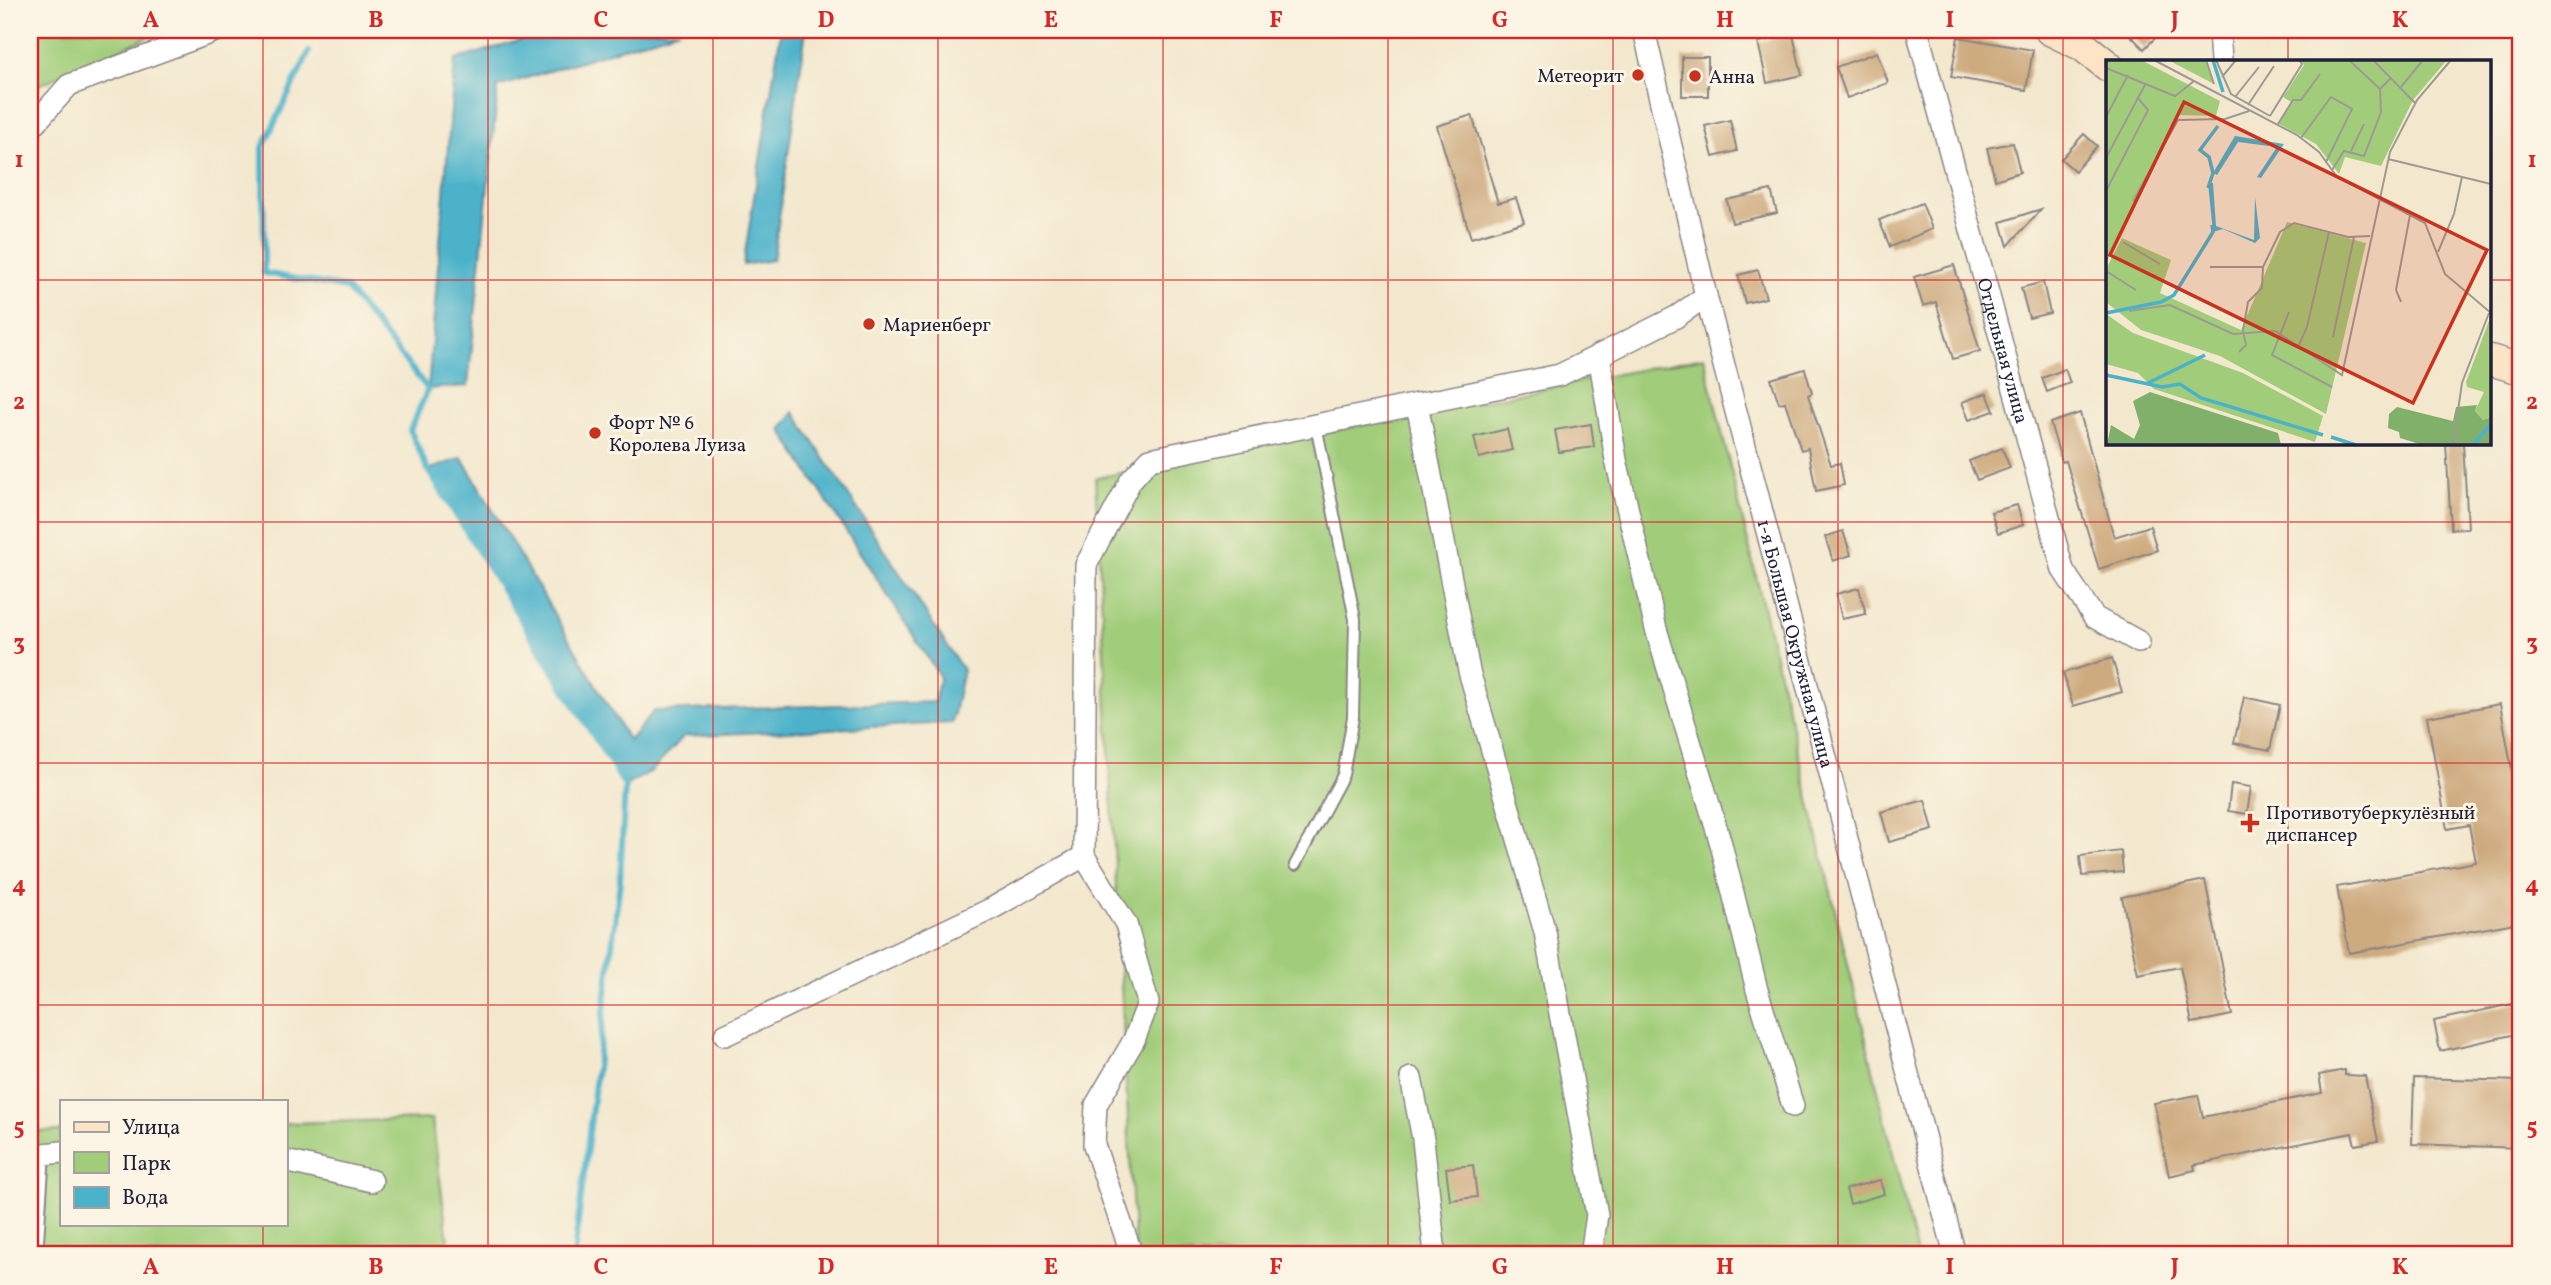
<svg xmlns="http://www.w3.org/2000/svg" width="2551" height="1285" font-family="Vollkorn,serif">
<style>
.green{fill:#a1cd7a;stroke:#62785a;stroke-width:2}
.water{fill:#4bb2ca;stroke:#366a82;stroke-width:2}
.lines{fill:none;stroke-linecap:round;stroke-linejoin:round}
.stream{stroke:#4bb2ca;stroke-width:6}
.building{fill:#ceaa7f}
.lane-casing{stroke:#8a8584;stroke-width:14}
.street-casing{stroke:#8a8584;stroke-width:24}
.secondary-casing{stroke:#8a8584;stroke-width:33}
.lane{stroke:#fff;stroke-width:10}
.street{stroke:#fff;stroke-width:21}
.secondary{stroke:#fee4c6;stroke-width:30}
.grid{fill:none;stroke:#d62828;stroke-width:2;stroke-opacity:0.55}
.poi-dot{fill:#c8321e;stroke:#fcf5e5;stroke-width:2.5}
.labels{text-anchor:middle;stroke-width:6;stroke-linejoin:round;paint-order:stroke}
.poi-label{font-size:19px;fill:#22223b;stroke:#fcf5e5;text-anchor:start}
.street-label{font-size:19px;fill:#22223b;stroke:#fcf5e5}
.inset-river{fill:none;stroke:#4bb2ca;stroke-width:3.5}
.inset-road{fill:none;stroke:#9f9993;stroke-width:2}
.view{fill:#c8321e;fill-opacity:0.15;stroke:#c8321e;stroke-width:3.5}
.inset-edge{fill:none;stroke:#22223b;stroke-width:3.5}
.neatline{fill:none;stroke:#d62828;stroke-width:2.5}
.grid-label{font-size:23px;text-anchor:middle;font-weight:bold;fill:#d62828}
</style>
<rect width="100%" height="100%" fill="#fcf5e5"/>
<filter id="ink" filterUnits="userSpaceOnUse"><feTurbulence type="fractalNoise" baseFrequency=".0143" numOctaves="2"/><feDisplacementMap in="SourceGraphic" scale="14" xChannelSelector="R" yChannelSelector="G"/><feConvolveMatrix kernelMatrix="1 2 1 2 8 2 1 2 1" color-interpolation-filters="sRGB"/></filter>
<filter id="wash" filterUnits="userSpaceOnUse"><feTurbulence type="fractalNoise" baseFrequency=".00686" numOctaves="4" result="noise"/><feDisplacementMap in="SourceGraphic" scale="28" xChannelSelector="R" yChannelSelector="G"/><feGaussianBlur stdDeviation="1.57" result="paint"/><feColorMatrix in="noise" values="0 0 0 0 0 0 0 0 0 0 0 0 0 0 0 0 0 1.4 0 .05"/><feComposite in="paint" operator="in"/></filter>
<g filter="url(#wash)">
<rect width="100%" height="100%" fill="#f3e8ce"/>
<!-- green -->
<g class="green">
<polygon points="30,30 164,30 30,89"/>
<polygon points="1704,357 1917,1255 1135,1255 1095,478"/>
<polygon points="432,1119 450,1255 30,1255 30,1132 61,1131 61,1224 285,1224 285,1123"/>
</g>
<!-- water -->
<g class="water">
<polygon points="554,30 679,30 498,87 468,386 428,389 455,60"/>
<polygon points="781,30 806,30 773,260 743,265"/>
<polygon points="794,412 963,670 952,723 684,736 652,771 625,786 428,470 462,458 629,741 654,711 934,702 940,677 781,430"/>
</g>
<g class="lines">
<!-- stream -->
<polyline class="stream" points="309,52 263,147 264,273 346,288 428,389 410,430 428,470 625,786 620,881 574,1255"/>
</g>
<g id="blocks">
<!-- building -->
<g class="building">
<polygon points="2125,30 2163,30 2144,49"/>
<polygon points="1793,35 1802,75 1767,83 1758,42"/>
<polygon points="1958,37 2033,50 2026,90 1951,77"/>
<polygon points="1877,52 1888,83 1847,98 1836,67"/>
<rect x="1682" y="57" width="26" height="39"/>
<polygon points="1472,115 1498,203 1516,198 1524,222 1471,238 1437,126"/>
<polygon points="1730,120 1737,151 1713,157 1705,126"/>
<polygon points="2084,134 2097,146 2075,171 2061,159"/>
<polygon points="2013,143 2020,172 1995,180 1987,148"/>
<polygon points="1771,190 1777,213 1732,223 1727,200"/>
<polygon points="1922,203 1932,229 1890,247 1879,220"/>
<polygon points="2041,209 2008,246 2001,222"/>
<polygon points="1954,265 1980,351 1953,359 1936,302 1923,306 1914,277"/>
<polygon points="1758,270 1766,298 1745,303 1738,275"/>
<polygon points="2043,282 2050,313 2029,318 2021,288"/>
<polygon points="1805,369 1812,393 1808,395 1831,465 1840,463 1844,485 1816,491 1808,448 1801,450 1785,402 1779,403 1771,379"/>
<polygon points="2065,369 2070,383 2047,392 2042,378"/>
<polygon points="1987,393 1994,411 1969,420 1962,402"/>
<polygon points="2080,413 2114,537 2150,526 2157,550 2099,569 2066,461 2062,462 2050,423"/>
<polygon points="1591,424 1594,447 1559,452 1555,430"/>
<polygon points="1507,429 1512,450 1479,458 1474,437"/>
<polygon points="2446,443 2463,443 2468,528 2451,529"/>
<polygon points="2002,448 2010,468 1977,480 1969,461"/>
<polygon points="2017,505 2023,525 1998,533 1991,512"/>
<polygon points="1843,531 1851,555 1833,561 1825,537"/>
<polygon points="1859,588 1866,614 1842,619 1836,594"/>
<polygon points="2112,658 2122,692 2073,706 2063,673"/>
<polygon points="2244,697 2280,705 2270,750 2234,743"/>
<polygon points="2500,704 2520,814 2511,816 2518,855 2521,854 2521,922 2349,953 2337,887 2476,862 2469,825 2447,829 2427,717"/>
<polygon points="2231,784 2251,787 2247,814 2228,811"/>
<polygon points="1925,800 1933,830 1889,842 1881,812"/>
<polygon points="2121,851 2123,872 2082,876 2080,856"/>
<polygon points="2205,880 2232,1015 2192,1023 2180,967 2138,975 2122,897"/>
<polygon points="2521,1002 2521,1033 2440,1051 2434,1021"/>
<polygon points="2345,1070 2345,1075 2365,1076 2378,1141 2355,1145 2352,1133 2194,1165 2195,1170 2169,1176 2154,1103 2198,1095 2203,1117 2322,1093 2319,1075"/>
<polygon points="2414,1078 2521,1081 2521,1148 2412,1144"/>
<polygon points="1473,1165 1477,1197 1450,1200 1446,1168"/>
<polygon points="1880,1180 1884,1194 1850,1204 1846,1189"/>
</g>
</g>
</g>
<g filter="url(#ink)">
<use href="#blocks" fill-opacity="0" stroke="#8a8584" stroke-width="2"/>
<g class="lines">
<defs>
<g id="lane">
<polyline points="1295,865 1343,775 1353,717 1355,619 1316,425"/>
<polyline points="37,1255 44,1154"/>
</g>
<g id="street">
<path id="s1" d="M1644 30 1706 296 1955 1255"/>
<path id="s2" d="M1917 30 2063 570 2094 617 2139 642"/>
<polyline points="2219,30 2221,61"/>
<polyline points="30,129 69,85 218,30"/>
<polyline points="1599,355 1616,460 1656,629 1721,844 1757,990 1793,1106"/>
<polyline points="1417,404 1469,671 1545,932 1597,1215 1591,1255"/>
<polyline points="1084,856 1126,924 1148,1003 1134,1040 1096,1105 1094,1145 1132,1255"/>
<polyline points="725,1035 991,909 1084,856 1086,565 1131,480 1150,459 1560,375 1676,317 1706,296"/>
<polyline points="1411,1078 1423,1139 1435,1255"/>
<polyline points="44,1154 61,1152"/>
<polyline points="285,1161 372,1181"/>
</g>
<g id="secondary">
<polyline points="2050,30 2083,46 2108,66"/>
<polyline points="2490,360 2521,369"/>
</g>
</defs>
<!-- lane casing -->
<use href="#lane" class="lane-casing"/>
<!-- street casing -->
<use href="#street" class="street-casing"/>
<!-- secondary casing -->
<use href="#secondary" class="secondary-casing"/>
<!-- lane -->
<use href="#lane" class="lane"/>
<!-- street -->
<use href="#street" class="street"/>
<!-- secondary -->
<use href="#secondary" class="secondary"/>
</g>
</g>
<!-- grid -->
<path class="grid" d="M263 30V1101M488 30V1255M713 30V1255M938 30V1255M1163 30V1255M1388 30V1255M1613 30V1255M1838 30V1255M2063 30V1255M2288 30V61M30 280H2108M2490 280H2521M2288 443V1255M30 522H2521M30 763H2521M30 1005H2521M263 1224V1255"/>
<!-- markers -->
<g class="poi-dot">
<circle cx="1638" cy="75" r="7"/>
<circle cx="1695" cy="76" r="7"/>
<circle cx="869" cy="324" r="7"/>
<circle cx="595" cy="433" r="7"/>
<path d="M2246.5 812.5h7v7h7v7h-7v7h-7v-7h-7v-7h7z"/>
</g>
<g class="labels">
<!-- poi labels -->
<g class="poi-label">
<text x="1624" y="82" text-anchor="end">Метеорит</text>
<text x="1709" y="83">Анна</text>
<text x="883" y="331">Мариенберг</text>
<text x="609" y="429">Форт № 6<tspan x="609" dy="22">Королева Луиза</tspan></text>
<text x="2266" y="819">Противотуберкулёзный<tspan x="2266" dy="22">диспансер</tspan></text>
</g>
<!-- street labels -->
<g class="street-label">
<text dy="7" stroke="none"><textPath href="#s2" startOffset="332">Отдельная улица</textPath></text>
<text dy="7" stroke="none"><textPath href="#s1" startOffset="632">1-я Большая Окружная улица</textPath></text>
</g>
</g>
<!-- overview -->
<g transform="translate(2106 60)">
<rect width="385" height="385" fill="#f3e8ce"/>
<path d="M0 0H35L114 41 110 56 72 55 0 203ZM62 0H101L108 24ZM194 0H341L307 40 275 106 239 97 233 114 210 84 173 64 185 42 177 37 198 5ZM181 162 260 183 220 354 114 296 35 270 0 242V209L16 178 65 200 54 233 135 270ZM0 254 27 273 137 313 217 356 209 382 48 329 32 313 0 304ZM384 258 385 357 377 360 369 351 378 332 361 327 360 322Z" fill="#a1cd7a"/>
<path d="M44 332 172 373 175 385H1L5 365 28 379 34 365 27 341ZM371 345 369 351 377 360 385 357V385H317L294 378 293 372 282 368 283 354 291 347 347 361 350 347Z" fill="#80b06a"/>
<path d="M129 76 178 84 155 118 151 117 171 87 132 82 111 115 107 113ZM102 123H107L110 166 148 180 149 137 154 178 149 183 117 169 107 172Z" fill="#4bb2ca"/>
<path class="inset-river" d="M107 0 117 32M102 128 107 113 103 97 94 90 112 66M0 253 55 242 68 235 107 172 106 165M0 315 56 327 74 324 95 338 217 375M40 324 99 295M225 377 250 385M367 385 385 364"/>
<path class="inset-road" d="M48 0 191 75 213 92 231 117 319 163 339 214 385 253M100 0 108 24M110 0 125 34 164 56M243 0 274 29M267 0 309 43M0 8 69 36 88 21M116 17 130 0M295 27 317 0M129 37 153 7M142 45 168 6M164 56 196 4 193 0M0 57 22 15M172 64 187 40H195L214 14M195 78 225 37 246 49 220 102M245 91 258 64M0 98 40 23M282 99 385 124M226 110 238 91 258 96 275 52 274 29 285 18M0 131 42 50 31 37M27 141 72 60 119 59 143 51M17 182 54 204M332 192 348 154 356 117M104 207H157L174 172 188 163 242 177 264 176M0 211 30 230M295 242 290 230 304 155M23 251 64 245 127 274 169 271 236 315 284 92 311 40 345 0M183 252 166 295 226 327M227 277 248 177M192 287 201 267 223 172M133 292 140 285 137 271 142 242 156 228 157 207M347 385 356 323 383 253"/>
<path class="view" d="M78 42 381 190 307 343 4 195Z"/>
<rect width="385" height="385" class="inset-edge"/>
</g>
<!-- margin -->
<rect width="2551" height="1285" fill="none" stroke="#fcf5e5" stroke-width="77"/>
<!-- legend -->
<rect x="60" y="1100" width="228" height="126" fill="#fcf5e5" stroke="#a5a1a1" stroke-width="2"/>
<rect x="74" y="1122" width="35" height="10" fill="#fee4c6" stroke="#a5a1a1" stroke-width="2"/>
<text x="122" y="1134" font-size="21" fill="#22223b">Улица</text>
<rect x="74" y="1152" width="35" height="21" fill="#a1cd7a" stroke="#a5a1a1" stroke-width="2"/>
<text x="122" y="1170" font-size="21" fill="#22223b">Парк</text>
<rect x="74" y="1187" width="35" height="21" fill="#4bb2ca" stroke="#a5a1a1" stroke-width="2"/>
<text x="122" y="1204" font-size="21" fill="#22223b">Вода</text>
<rect x="38" y="38" width="2474" height="1208" class="neatline"/>
<g class="grid-label">
<text x="151" y="27">A</text>
<text x="376" y="27">B</text>
<text x="601" y="27">C</text>
<text x="826" y="27">D</text>
<text x="1051" y="27">E</text>
<text x="1276" y="27">F</text>
<text x="1500" y="27">G</text>
<text x="1725" y="27">H</text>
<text x="1950" y="27">I</text>
<text x="2175" y="27">J</text>
<text x="2400" y="27">K</text>
<text x="19" y="167">1</text>
<text x="2532" y="167">1</text>
<text x="19" y="409">2</text>
<text x="2532" y="409">2</text>
<text x="19" y="650">3</text>
<text x="2532" y="650">3</text>
<text x="19" y="892">4</text>
<text x="2532" y="892">4</text>
<text x="19" y="1134">5</text>
<text x="2532" y="1134">5</text>
<text x="151" y="1274">A</text>
<text x="376" y="1274">B</text>
<text x="601" y="1274">C</text>
<text x="826" y="1274">D</text>
<text x="1051" y="1274">E</text>
<text x="1276" y="1274">F</text>
<text x="1500" y="1274">G</text>
<text x="1725" y="1274">H</text>
<text x="1950" y="1274">I</text>
<text x="2175" y="1274">J</text>
<text x="2400" y="1274">K</text>
</g>
</svg>
